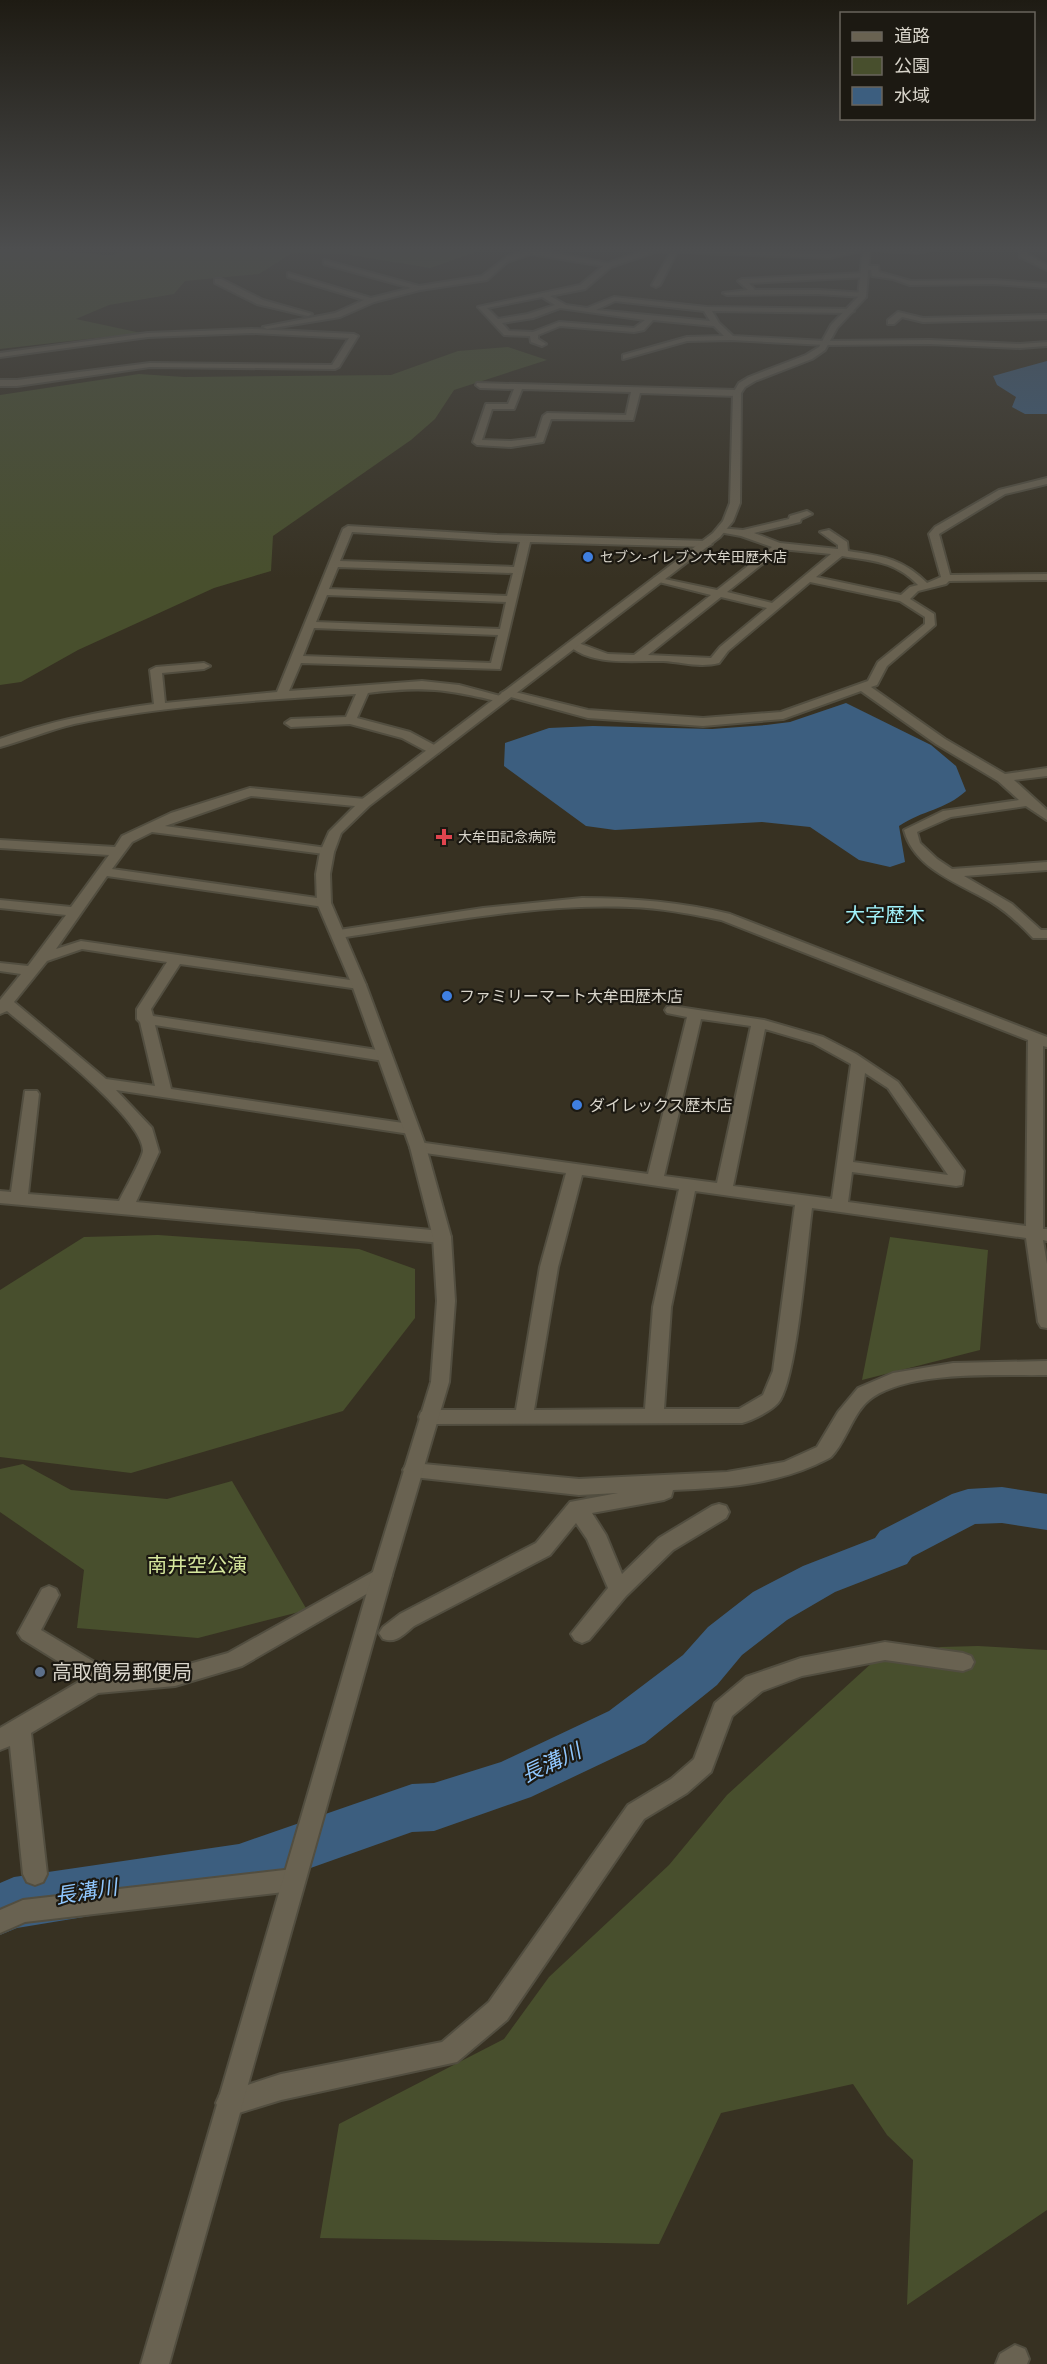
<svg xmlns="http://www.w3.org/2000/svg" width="1047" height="2364" font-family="'PT Sans','Noto Sans JP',sans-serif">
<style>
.green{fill:#484f2d}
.water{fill:#3c5e7f}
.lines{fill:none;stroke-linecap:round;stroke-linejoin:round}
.river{fill:#3c5e7f;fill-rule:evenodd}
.minor-casing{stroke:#524e40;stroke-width:4}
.tertiary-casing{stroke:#524e40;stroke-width:4}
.minor{fill:#696251;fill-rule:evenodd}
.tertiary{fill:#696251;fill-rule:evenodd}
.shop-dot{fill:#3f7fe0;stroke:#1c1912;stroke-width:2}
.health-dot{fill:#e0444e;stroke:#1c1912;stroke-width:2}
.service-dot{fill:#5c6f8a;stroke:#1c1912;stroke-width:2}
.labels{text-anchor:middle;stroke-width:4.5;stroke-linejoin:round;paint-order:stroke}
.far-poi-label{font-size:14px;fill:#d9d5cb;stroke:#1c1912;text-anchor:start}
.poi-label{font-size:16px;fill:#d9d5cb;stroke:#1c1912;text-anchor:start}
.quarter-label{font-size:20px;fill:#a1f2fb;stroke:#1c1912}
.near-park-label{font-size:20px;fill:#d6e79d;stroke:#1c1912}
.near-poi-label{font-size:20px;fill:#d9d5cb;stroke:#1c1912;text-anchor:start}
.near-water-label{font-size:21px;font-style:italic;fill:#90c7fe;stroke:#1c1912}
</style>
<rect width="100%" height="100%" fill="#373122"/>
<!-- green -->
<g class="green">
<polygon points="0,248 39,248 37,250 112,255 132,248 487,248 430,268 344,254 292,253 259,274 185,281 174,294 109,305 76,319 141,333 0,349"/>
<polygon points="508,347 547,360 454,390 435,419 411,440 273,536 271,571 214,588 78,650 21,682 0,685 0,395 139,374 184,377 391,375 458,351"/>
<polygon points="158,1235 359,1249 415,1269 415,1318 343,1411 131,1473 0,1457 0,1290 84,1237"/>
<polygon points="890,1237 988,1250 980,1350 862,1380"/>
<polygon points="23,1464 71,1490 167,1499 232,1481 307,1610 198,1638 77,1628 84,1570 0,1512 0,1469"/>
<polygon points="978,1646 1047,1650 1047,2210 907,2305 913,2160 887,2135 853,2084 721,2113 659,2244 320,2238 339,2124 504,2039 549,1977 669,1865 727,1795 874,1661 941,1647"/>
</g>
<!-- water -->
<g class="water">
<polygon points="1047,361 1047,414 1025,414 1012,407 1016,397 997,385 993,376"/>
<path d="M846 703 931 745 956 766 966 791C945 810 923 810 899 826L905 862 890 867 859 860 810 827 762 822 615 830 586 826 504 766 505 743 549 728 593 726 712 729 766 725 790 722Z"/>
</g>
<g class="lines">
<!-- river -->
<polygon class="river" points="1002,1487 1047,1494 1047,1530 1002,1523 975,1524 912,1557 907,1564 835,1592 787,1620 742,1655 717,1685 645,1743 531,1797 434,1831 412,1832 274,1881 247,1893 181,1901 17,1928 0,1935 0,1883 14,1877 239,1844 412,1784 434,1783 501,1762 609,1711 683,1655 708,1627 753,1592 803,1566 875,1538 880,1531 952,1494 968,1489"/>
<defs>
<g id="minor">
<path d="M537 248H554L543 251 608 263 652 248 829 254 856 248H939L918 253 867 250 829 258 677 252 660 285 656 287 652 285 671 252 658 251 611 267 585 289 550 296 566 305 587 308 614 297 707 307 850 309 854 311 850 313 712 311 719 323 733 336 825 341 930 340 1020 344 1047 342V346L1020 348 930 344 825 345 731 340 687 341 623 359V355L687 337 724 336 714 326 653 320 644 330 634 332 560 326 538 335V339L546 344 542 346 531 342 530 336 504 335 478 307 580 285 603 266 531 254 507 262 487 280 420 290 374 302 340 317 267 329 263 327 335 313 364 300 288 277V273L371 298 411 288 324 264V260L419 286 482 276 508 256ZM542 297 555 305 528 314 498 319 487 308ZM615 301 704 311 710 321 596 310ZM560 308 645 320 634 328 559 322 533 332 509 331 502 323 533 318Z"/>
<polygon points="1020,248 1027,248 1027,254 1047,265 1047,270 1020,257"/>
<polygon points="865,266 878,266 879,272 911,281 994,280 1047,284 1047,288 994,284 910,285 893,279 872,276 871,270 862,270"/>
<polygon points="865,273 868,277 749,283 755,290 819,290 866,293 866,297 863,297 819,294 727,295 723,293 748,290 738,281 742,279"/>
<polygon points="215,279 221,279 263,300 312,314 308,316 257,304 215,283"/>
<polygon points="898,312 923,318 1047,315 1047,319 923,322 902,317 894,324 888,324 888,320"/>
<polygon points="252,329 354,334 358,336 339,367 335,369 150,367 17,386 0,386 0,380 17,380 150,363 332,365 349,338 252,333 148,337 0,357 0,353 148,333"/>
<path d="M477 383 737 390 741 393 737 396 640 393 633 420 551 419 543 442 511 447 477 445 473 442 486 404H508L514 389 480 388 476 385ZM522 389 631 392 626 415 547 413 543 416 536 438 511 441 482 440 492 409H514Z"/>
<path d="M1047 478V484L1005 494 939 534 950 575 1047 574V580L949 581 946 584 918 591 910 599 934 614 935 625 887 666 877 685 871 687 945 739 1005 774 1047 768V776L1014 780 1047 810V820L1026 806 951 817 917 832 920 843 937 859 952 869 1047 862V870L964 876 1012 904 1041 930H1047V938H1033C1020 924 1007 912 991 902 959 883 914 869 904 830L943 811 1019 800 998 781 936 744 861 691 783 719 703 726 588 718 503 695 501 693 507 690 588 710 703 718 781 712 868 681 878 662 925 624V617L900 601 810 582 728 651 719 663C700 668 682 662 663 661 632 660 592 667 567 644L573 641 608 654 634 655 711 595 655 581V577L717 590 772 547 741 536 719 532V528L743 530 789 519 790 516 807 511 812 514 801 519 800 522 754 533 780 543 838 549V545L820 532 829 530 847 542 848 551C881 556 902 558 927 583L941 577 929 534 935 527 999 490ZM781 549 831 554 772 603 727 592ZM842 556C873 561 895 561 918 585L910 587 901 595 816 577ZM721 597 767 608 720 647 711 658 648 655Z"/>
<path d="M348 526 497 535 707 541 712 544 707 547 530 542 500 669 301 663 289 691 422 681 459 685 504 697 506 699 500 702C447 689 422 686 368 693L357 718 410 732 438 747V753H430L402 738 350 724 291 727 285 723 291 719 346 717 356 694C262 700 166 705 74 724 49 730 25 740 0 747V739C50 721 101 711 154 704L150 670 156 667 204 663 210 666 204 669 162 673 165 703 277 692 343 529ZM352 532 497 541 520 542 514 567 340 561ZM338 567 513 573 507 596 329 589ZM327 595 506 602 500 629 316 622ZM314 628 498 635 491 663 303 656Z"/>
<path d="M250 788 365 799 371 803 365 807 251 796 165 826 327 848 334 852 332 855 152 832 132 842 112 869 324 899 329 900 331 903 329 906 324 907 107 876 56 949 81 941 364 982 366 985 359 989 180 964 151 1009 153 1016 384 1051 392 1056 384 1061 155 1025 171 1089 410 1124 418 1129 410 1134 116 1090 152 1128 159 1152 136 1202 442 1231 448 1233 451 1237 448 1241 442 1243 0 1203V1191L11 1192 25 1091H37L39 1094 28 1194 119 1201C124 1191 142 1159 143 1151 144 1118 34 1034 7 1011L0 1014V1000L21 974 0 971V963L28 966 66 915 0 908V900L71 907 109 855 0 848V840L115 847 122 836 171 813ZM82 949 167 962 137 1009V1019L140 1022 155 1086 106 1079 14 1002 47 961Z"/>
<path d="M582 898C633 898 681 902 730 914L1047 1037V1047L1043 1046V1229H1047V1241L1043 1240 1047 1264V1328L1041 1327 1038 1322 1026 1238 812 1208C807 1244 797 1381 778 1403 771 1411 753 1420 742 1423L428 1424 421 1422 419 1417 421 1412 428 1410H516L540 1267 566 1173 418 1152 412 1151 410 1147 412 1143 418 1142 648 1174 687 1017 667 1013 665 1010 667 1007 672 1006 764 1020 823 1037 856 1054 898 1082 964 1171 962 1185 956 1186 852 1172 848 1202 1026 1226 1028 1040 721 920C691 914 661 908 630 907 533 903 435 924 339 938L332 934 339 930 483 908ZM701 1019 751 1026 717 1183 664 1176ZM765 1029 813 1043 851 1064 832 1199 733 1186ZM865 1073 888 1088 948 1175 853 1162ZM582 1175 679 1189 653 1307 645 1409 534 1410 558 1267ZM695 1191 795 1205 773 1371 763 1395 739 1409H664L671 1307Z"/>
<path d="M1047 1361V1375C998 1376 915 1370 873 1397 853 1410 847 1441 831 1457 827 1460 820 1462 815 1465 770 1485 721 1488 673 1490L671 1497 664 1500 592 1513 606 1535 622 1574 659 1538 712 1506 719 1504 726 1506 729 1512 726 1518 673 1550 626 1596 589 1640 582 1643 575 1640 571 1634 608 1588 587 1539 576 1523 550 1555 414 1626C404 1634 396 1644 383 1639L379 1633 383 1627 400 1614 536 1543 570 1502 618 1493 579 1495 413 1477 406 1475 403 1470 406 1465 413 1463 579 1479 727 1472 784 1462 817 1447 838 1412 858 1388 893 1373 953 1363Z"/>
<polygon points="382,1567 389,1569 392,1575 389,1581 242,1666 175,1686 98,1693 31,1733 47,1874 43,1882 35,1885 27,1882 23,1874 10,1746 0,1750 0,1728 82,1680 80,1675 22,1639 18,1633 42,1589 49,1586 56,1589 59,1595 41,1630 96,1663 101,1674 175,1668 228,1653"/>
<polygon points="885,1642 963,1653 971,1656 974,1662 971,1668 963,1671 885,1660 802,1676 762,1691 732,1716 711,1772 687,1793 644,1819 507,2020 457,2062 281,2100 229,2116 220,2112 216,2103 220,2094 281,2074 442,2042 489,2002 628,1805 671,1779 694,1759 715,1703 746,1677 801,1658"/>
<polygon points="293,1869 301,1872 305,1880 301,1888 293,1891 25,1922 0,1933 0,1910 23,1900"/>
<polygon points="1015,2345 1025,2349 1029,2359 1027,2364 996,2364 1000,2354"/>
</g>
<polygon id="tertiary" points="863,248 870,248 866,297 837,328 825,350 812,359 755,381 745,387 741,393 740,503 733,521 720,537 369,806 341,833 334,852 330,874 331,903 366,985 426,1147 451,1237 455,1301 449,1382 392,1575 169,2364 141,2364 372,1575 431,1382 437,1301 433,1237 410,1147 352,985 317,903 316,874 320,852 329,832 361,800 713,533 723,521 730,503 733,393 739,383 749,377 806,355 819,347 831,325 858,297"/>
</defs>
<!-- minor casing -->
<use href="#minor" class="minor-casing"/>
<!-- tertiary casing -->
<use href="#tertiary" class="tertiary-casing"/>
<!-- minor -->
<use href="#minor" class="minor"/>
<!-- tertiary -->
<use href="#tertiary" class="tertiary"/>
</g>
<!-- sky -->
<linearGradient id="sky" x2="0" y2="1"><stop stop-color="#1e1b13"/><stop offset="0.43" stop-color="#4d4e4f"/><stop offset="1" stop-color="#4d4e4f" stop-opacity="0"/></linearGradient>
<rect width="1047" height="579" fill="url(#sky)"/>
<!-- markers -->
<g class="shop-dot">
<circle cx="588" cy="557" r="6"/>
<circle cx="447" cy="996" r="6"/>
<circle cx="577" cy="1105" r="6"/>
</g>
<path class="health-dot" d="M441 828h6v6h6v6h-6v6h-6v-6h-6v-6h6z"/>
<circle class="service-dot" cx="40" cy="1672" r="6"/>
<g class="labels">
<!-- far-poi labels -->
<g class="far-poi-label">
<text x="600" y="562">セブン-イレブン大牟田歴木店</text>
<text x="458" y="842">大牟田記念病院</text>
</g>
<!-- poi labels -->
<g class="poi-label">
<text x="459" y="1002">ファミリーマート大牟田歴木店</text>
<text x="589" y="1111">ダイレックス歴木店</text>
</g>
<!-- quarter labels -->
<g class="quarter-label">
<text x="885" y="922">大字歴木</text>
</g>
<!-- near-park labels -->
<g class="near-park-label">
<text x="197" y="1572">南井空公演</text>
</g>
<!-- near-poi labels -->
<g class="near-poi-label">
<text x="52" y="1679">高取簡易郵便局</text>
</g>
<!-- near-water labels -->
<g class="near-water-label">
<text transform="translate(551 1763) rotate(-25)" y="7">長溝川</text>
<text transform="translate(86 1892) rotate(-9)" y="7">長溝川</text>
</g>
</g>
<!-- legend -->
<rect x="840" y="12" width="195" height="108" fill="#1c1912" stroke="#68645c" stroke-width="1.5"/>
<rect x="852" y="32" width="30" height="9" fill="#696251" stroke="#68645c" stroke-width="1.5"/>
<text x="894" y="42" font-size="18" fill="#d9d5cb">道路</text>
<rect x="852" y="57" width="30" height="18" fill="#484f2d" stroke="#68645c" stroke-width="1.5"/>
<text x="894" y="72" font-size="18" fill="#d9d5cb">公園</text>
<rect x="852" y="87" width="30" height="18" fill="#3c5e7f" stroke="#68645c" stroke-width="1.5"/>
<text x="894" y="102" font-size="18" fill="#d9d5cb">水域</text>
</svg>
